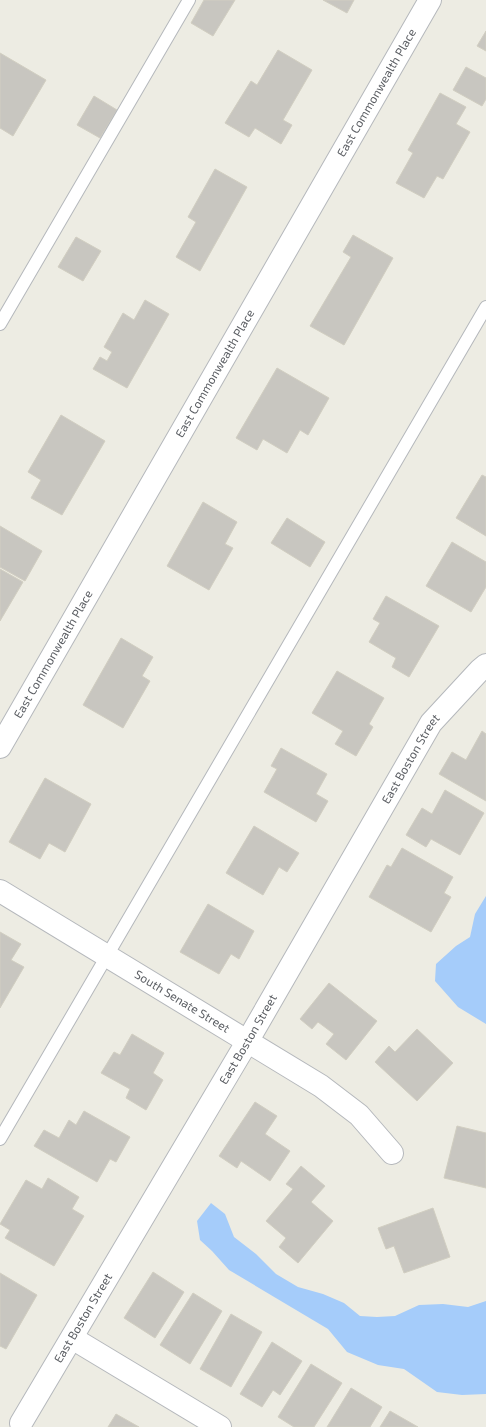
<svg xmlns="http://www.w3.org/2000/svg" width="486" height="1427" font-family="'Exo 2',sans-serif">
<style>
.water{fill:#a5ccfa}
.building{fill:#c8c6c0;stroke:#d1cec1}
.lines{fill:none;stroke-linecap:round;stroke-linejoin:round}
.lane-casing{stroke:#b5b8bc;stroke-width:14}
.street-casing{stroke:#b5b8bc;stroke-width:24}
.lane{stroke:#fff;stroke-width:12}
.street{stroke:#fff;stroke-width:22}
.labels{text-anchor:middle;stroke-width:3.5;stroke-linejoin:round;paint-order:stroke}
.street-label{font-size:12px;fill:#5b5e63;stroke:#fff}
</style>
<rect width="100%" height="100%" fill="#edece3"/>
<!-- water -->
<g class="water">
<polygon points="486,896 486,1024 458,1007 435,981 436,964 456,946 470,937 475,914"/>
<polygon points="211,1203 225,1214 234,1237 256,1254 276,1274 298,1287 323,1294 344,1303 360,1316 377,1317 395,1316 419,1305 443,1304 468,1307 486,1301 486,1394 462,1395 437,1392 404,1369 378,1365 347,1352 328,1329 229,1270 212,1251 200,1240 197,1221"/>
</g>
<!-- building -->
<g class="building">
<polygon points="204,0 235,0 213,36 191,23"/>
<polygon points="323,0 354,0 347,13"/>
<polygon points="486,31 486,51 477,46"/>
<polygon points="278,50 312,70 283,120 292,125 281,144 255,128 249,137 225,123 251,81 257,85"/>
<polygon points="0,53 46,80 13,136 0,128"/>
<polygon points="466,67 486,78 486,99 482,106 453,90"/>
<polygon points="440,93 466,107 456,124 470,132 443,179 437,176 424,198 396,183 413,153 408,150"/>
<polygon points="94,96 117,110 100,138 77,125"/>
<polygon points="215,169 247,187 200,271 176,257 196,222 188,217"/>
<polygon points="353,235 393,258 344,345 310,326 351,257 343,252"/>
<polygon points="76,237 101,251 83,281 58,267"/>
<polygon points="145,300 169,314 127,388 93,369 100,357 107,361 112,352 104,347 123,313 134,320"/>
<polygon points="277,368 329,398 308,435 300,430 287,453 263,439 257,450 236,438"/>
<polygon points="61,415 105,441 62,515 31,498 41,480 28,472"/>
<polygon points="482,475 486,477 486,536 456,518"/>
<polygon points="203,502 237,522 225,544 233,548 209,590 167,566"/>
<polygon points="287,518 325,542 310,567 271,543"/>
<polygon points="0,526 42,551 25,581 0,567"/>
<polygon points="452,542 486,562 486,587 471,612 426,586"/>
<polygon points="0,569 23,582 0,621"/>
<polygon points="386,596 439,626 409,677 392,667 396,658 369,642 380,623 373,619"/>
<polygon points="121,638 153,657 142,676 150,681 123,728 83,705"/>
<polygon points="337,671 384,698 369,724 373,727 356,756 335,744 343,731 312,713"/>
<polygon points="482,731 486,734 486,801 439,774 452,752 466,760"/>
<polygon points="281,748 327,774 316,794 328,801 316,822 264,792 277,769 271,766"/>
<polygon points="45,778 91,804 65,852 49,843 40,859 9,842"/>
<polygon points="445,790 484,813 460,855 431,839 426,847 406,835 422,808 432,814"/>
<polygon points="254,826 299,853 287,872 279,867 263,895 226,873"/>
<polygon points="402,848 453,877 444,893 451,897 431,932 369,897 387,865 391,867"/>
<polygon points="208,904 254,931 239,959 231,954 219,974 180,952"/>
<polygon points="0,932 21,944 11,960 24,967 0,1008"/>
<polygon points="329,983 377,1021 346,1060 326,1044 334,1034 318,1022 312,1029 300,1019"/>
<polygon points="417,1029 453,1063 417,1101 375,1062 389,1046 395,1052"/>
<polygon points="132,1034 164,1053 153,1073 163,1080 146,1110 126,1098 130,1089 101,1073 114,1052 120,1055"/>
<polygon points="255,1102 277,1116 265,1134 290,1151 270,1181 241,1161 237,1168 219,1156"/>
<polygon points="84,1111 130,1137 116,1162 110,1159 97,1182 34,1146 44,1130 59,1138 69,1120 76,1125"/>
<polygon points="457,1126 486,1133 486,1188 444,1178"/>
<polygon points="301,1166 325,1186 311,1202 333,1221 298,1263 279,1247 286,1238 266,1221 293,1189 286,1184"/>
<polygon points="48,1178 79,1197 72,1209 84,1216 54,1266 5,1238 10,1230 0,1224 26,1180 42,1189"/>
<polygon points="433,1208 450,1257 404,1273 394,1246 386,1249 378,1228"/>
<polygon points="153,1272 184,1292 155,1338 124,1318"/>
<polygon points="0,1273 37,1295 6,1349 0,1346"/>
<polygon points="193,1293 222,1311 190,1364 160,1345"/>
<polygon points="231,1314 262,1332 231,1387 200,1369"/>
<polygon points="272,1342 302,1361 280,1395 273,1390 262,1407 240,1394"/>
<polygon points="311,1364 342,1383 314,1427 294,1427 278,1417"/>
<polygon points="351,1388 382,1407 370,1427 327,1427"/>
<polygon points="390,1411 418,1427 380,1427"/>
<polygon points="116,1414 139,1427 108,1427"/>
</g>
<g class="lines">
<defs>
<g id="lane">
<polyline points="0,324 189,0"/>
<polyline points="0,1139 486,307"/>
</g>
<g id="street">
<path id="s1" d="M0 747 430 0"/>
<path id="s2" d="M0 891 321 1086 359 1115 392 1153"/>
<polyline points="72,1338 220,1427"/>
<path id="s3" d="M21 1423 247 1042 431 723 480 670 486 665"/>
</g>
</defs>
<!-- lane casing -->
<use href="#lane" class="lane-casing"/>
<!-- street casing -->
<use href="#street" class="street-casing"/>
<!-- lane -->
<use href="#lane" class="lane"/>
<!-- street -->
<use href="#street" class="street"/>
</g>
<g class="labels">
<!-- street labels -->
<g class="street-label">
<text dy="4" stroke="none"><textPath href="#s1" startOffset="755">East Commonwealth Place</textPath></text>
<text dy="4" stroke="none"><textPath href="#s1" startOffset="431">East Commonwealth Place</textPath></text>
<text dy="4" stroke="none"><textPath href="#s1" startOffset="107">East Commonwealth Place</textPath></text>
<text dy="4" stroke="none"><textPath href="#s3" startOffset="770">East Boston Street</textPath></text>
<text dy="4" stroke="none"><textPath href="#s2" startOffset="213">South Senate Street</textPath></text>
<text dy="4" stroke="none"><textPath href="#s3" startOffset="446">East Boston Street</textPath></text>
<text dy="4" stroke="none"><textPath href="#s3" startOffset="122">East Boston Street</textPath></text>
</g>
</g>
</svg>
